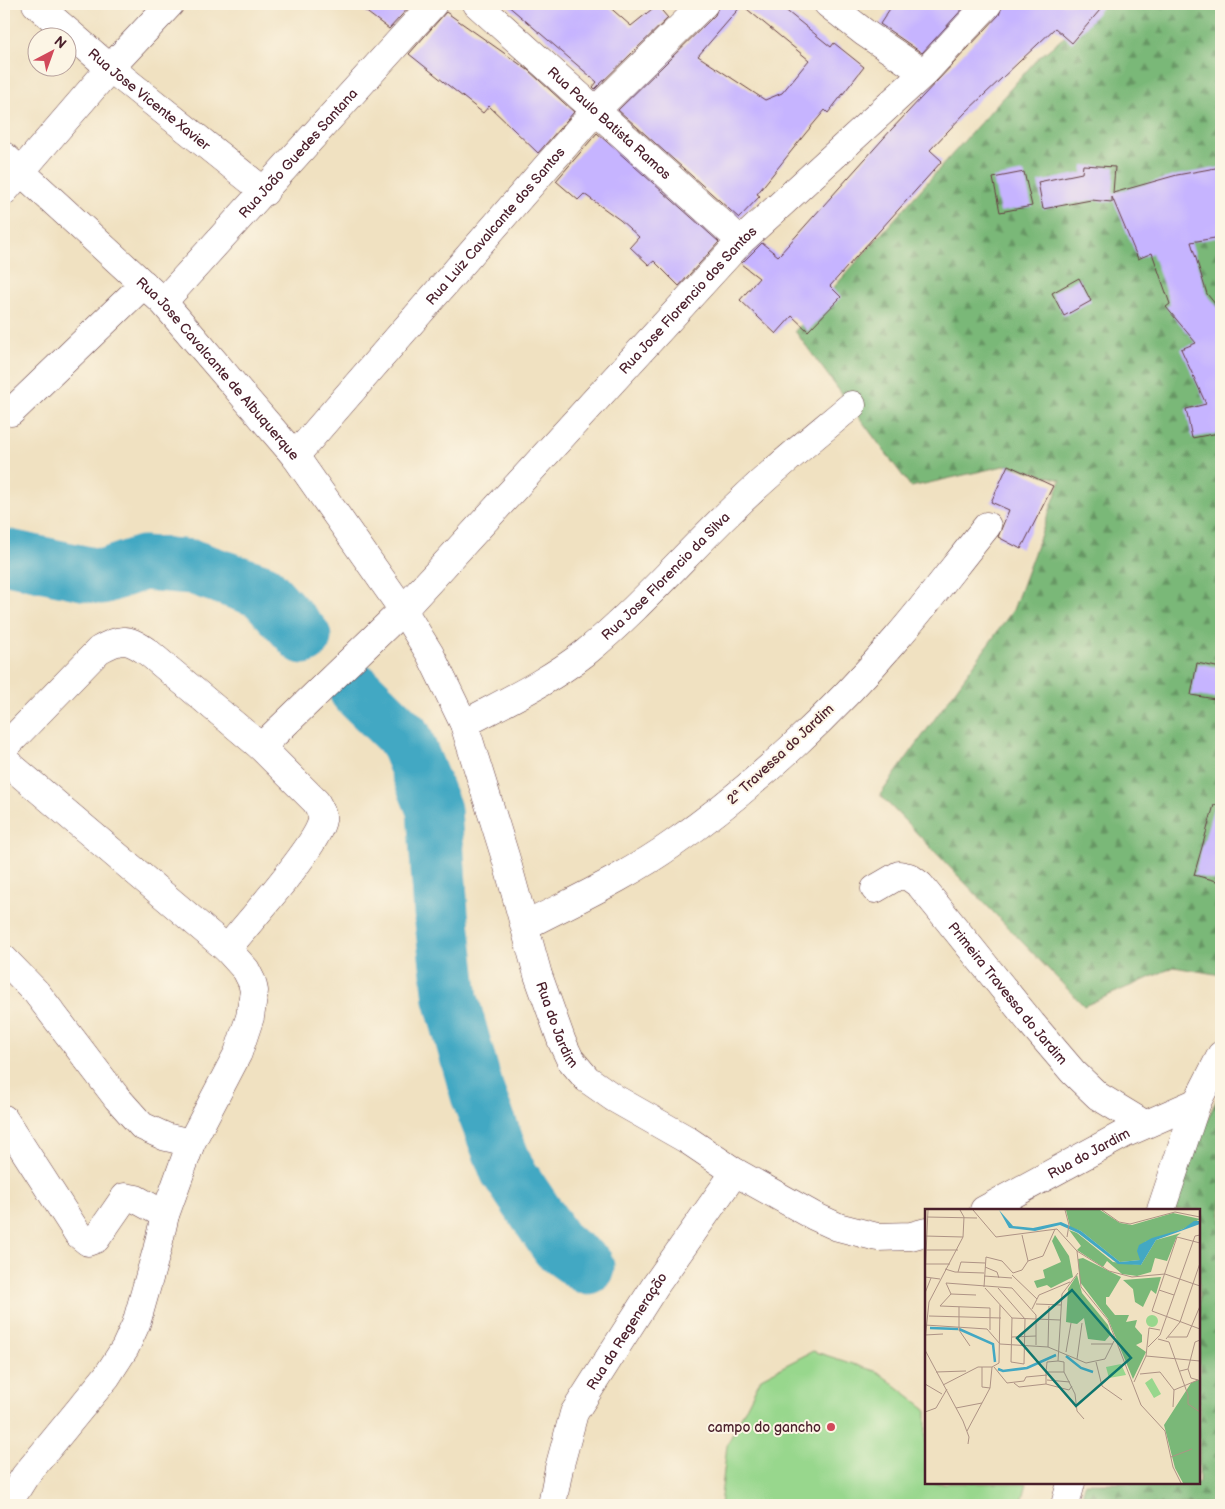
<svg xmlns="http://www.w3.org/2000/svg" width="1225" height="1509" font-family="'Balsamiq Sans',sans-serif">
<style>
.forest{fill:url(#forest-firs);stroke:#626c52}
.garden{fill:#98d78d;stroke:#717b5c}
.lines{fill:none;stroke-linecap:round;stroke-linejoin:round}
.river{stroke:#43a8c3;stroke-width:55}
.building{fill:#c6b4ff;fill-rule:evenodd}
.minor-casing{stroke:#633c42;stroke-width:29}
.minor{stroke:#fff;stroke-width:28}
.poi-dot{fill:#d1495b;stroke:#fcf5e5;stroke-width:2}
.labels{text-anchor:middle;stroke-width:4;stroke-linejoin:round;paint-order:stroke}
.street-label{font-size:14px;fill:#4a1f2b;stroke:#fcf5e5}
.poi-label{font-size:14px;fill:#4a1f2b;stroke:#fcf5e5;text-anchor:end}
.inset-river{fill:none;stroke:#43a8c3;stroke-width:2.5}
.inset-road{fill:none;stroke:#ae9385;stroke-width:1}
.view{fill:#0f766e;fill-opacity:0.15;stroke:#0f766e;stroke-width:2.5}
.inset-edge{fill:none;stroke:#4a1f2b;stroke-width:2.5}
</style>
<defs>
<pattern id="forest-firs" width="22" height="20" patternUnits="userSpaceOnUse" patternTransform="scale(1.25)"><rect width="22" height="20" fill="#7ab878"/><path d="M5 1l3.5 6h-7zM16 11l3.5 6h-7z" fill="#669563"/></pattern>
</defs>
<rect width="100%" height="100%" fill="#fcf5e5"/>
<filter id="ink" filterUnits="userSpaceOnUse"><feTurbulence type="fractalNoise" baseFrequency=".02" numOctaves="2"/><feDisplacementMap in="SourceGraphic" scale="10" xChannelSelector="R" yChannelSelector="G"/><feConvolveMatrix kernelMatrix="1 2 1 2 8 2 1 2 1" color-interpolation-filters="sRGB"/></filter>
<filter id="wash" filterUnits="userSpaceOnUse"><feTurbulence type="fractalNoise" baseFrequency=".0096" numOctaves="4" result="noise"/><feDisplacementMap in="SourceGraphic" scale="20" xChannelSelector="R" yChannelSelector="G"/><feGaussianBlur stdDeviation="1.12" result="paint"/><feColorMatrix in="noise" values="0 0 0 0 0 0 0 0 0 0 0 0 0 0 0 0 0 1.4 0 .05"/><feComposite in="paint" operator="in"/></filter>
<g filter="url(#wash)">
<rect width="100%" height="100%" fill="#f0e1c1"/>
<!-- forest -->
<g class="forest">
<polygon points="1105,4 1221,4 1221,975 1174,967 1084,1006 880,795 1013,610 1061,480 1008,465 911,487 795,331 1037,59"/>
<polygon points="1221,1090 1221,1505 1080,1505 1085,1483 1199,1483 1199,1210 1173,1210 1190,1157"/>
</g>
<!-- garden -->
<polygon class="garden" points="813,1351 878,1372 926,1409 926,1483 1027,1483 1021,1505 720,1505 727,1445 761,1378"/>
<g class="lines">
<!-- river -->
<g class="river">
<polyline points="4,556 102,577 143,563 192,567 262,591 304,637"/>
<polyline points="356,690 405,738 434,810 441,913 451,999 478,1095 507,1170 558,1246 587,1267"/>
</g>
</g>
<g id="blocks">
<!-- building -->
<g class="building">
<polygon points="356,4 412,4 389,29"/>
<polygon points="506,4 606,4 631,26 657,5 668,18 595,89 593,87 597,82"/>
<path d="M719 4H778L831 47 834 43 864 67 828 113 825 110 805 134 757 194 760 196 739 218 618 110 715 15ZM742 5 809 60 782 93 765 100 698 56Z"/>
<polygon points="893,4 967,4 922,53 880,24"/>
<polygon points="1003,4 1105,4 1072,43 1055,28 966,112 930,150 942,161 830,286 841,297 808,331 792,316 776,334 740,300 759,278 741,264 762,243 778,256 780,254 891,130 999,15"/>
<polygon points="446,12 528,70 574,112 538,153 489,106 483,113 409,54"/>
<polygon points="597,133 719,242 679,286 654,261 649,265 630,247 639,237 620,220 584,194 578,200 556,181"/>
<polygon points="1083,165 1115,167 1113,193 1177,175 1221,167 1221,237 1191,242 1207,294 1221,311 1221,438 1219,433 1192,438 1186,409 1206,404 1181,349 1196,343 1166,307 1170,304 1152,253 1138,259 1112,197 1112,202 1091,200 1043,209 1038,182 1082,173"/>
<polygon points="1024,172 1032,206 1000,212 993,178"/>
<polygon points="1079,278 1091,301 1064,316 1052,293"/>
<polygon points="1008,465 1053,486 1021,549 998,537 1009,510 991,502"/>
<polygon points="1197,663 1221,668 1221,700 1191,695"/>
<polygon points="1214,805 1221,806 1221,882 1194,875"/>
</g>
</g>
</g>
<g filter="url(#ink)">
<use href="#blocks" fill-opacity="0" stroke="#633c42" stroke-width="1"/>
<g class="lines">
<defs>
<g id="minor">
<path id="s1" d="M36 4 110 68 265 192"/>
<path id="s2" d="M477 4 741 241"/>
<polyline points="828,4 865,33 924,73"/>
<path id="s3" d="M4 156 163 302 295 456 403 610 430 654 464 724 506 859 538 975 562 1042 570 1059 587 1079 614 1098 686 1139 735 1172 814 1216 838 1227 877 1237 911 1236 926 1232"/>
<polyline points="4,191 110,68 170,4"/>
<path id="s4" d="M163 302 433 4"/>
<polyline points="11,412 144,284"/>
<path id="s5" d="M295 456 595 111 704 4"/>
<path id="s6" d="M464 724C505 702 548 682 585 653 641 607 687 552 740 502 775 468 814 437 852 405"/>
<path id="s7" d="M4 748 99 650C122 637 128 638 149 653L261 747 403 610 741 241 924 73 988 4"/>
<polyline points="4,760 227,949"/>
<path id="s8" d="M875 889 899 875 909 877 920 885 1032 1024 1073 1072 1098 1096 1144 1124"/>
<path d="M525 926C575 900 628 876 674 843 753 788 834 712 897 638 928 602 957 563 987 526"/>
<polyline points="4,959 36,992 117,1098 142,1126 166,1137 191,1143"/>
<polyline points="4,1119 78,1234 88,1242 96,1239 125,1197 136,1199 165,1215"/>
<path id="s9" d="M984 1210 1124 1134 1197 1102"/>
<polyline points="1161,1210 1197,1102 1221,1055"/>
<path d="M7 1505 25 1476 107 1376 125 1348 136 1324 157 1250 165 1215 191 1143 238 1053 250 1017 254 991 252 982 246 970 227 949C246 925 319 844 322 820 323 813 319 808 316 802L261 747"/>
<path id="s10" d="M552 1505 559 1468 574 1413 655 1286 735 1172"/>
<polyline points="1065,1505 1071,1483"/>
</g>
</defs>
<!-- minor casing -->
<use href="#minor" class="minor-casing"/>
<!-- minor -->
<use href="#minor" class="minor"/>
</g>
</g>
<!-- markers -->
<circle class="poi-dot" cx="831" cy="1427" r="5"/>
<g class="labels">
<!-- street labels -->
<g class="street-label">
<text dy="5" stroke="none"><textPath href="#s1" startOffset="148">Rua Jose Vicente Xavier</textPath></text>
<text dy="5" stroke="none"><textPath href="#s2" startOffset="178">Rua Paulo Batista Ramos</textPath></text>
<text dy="5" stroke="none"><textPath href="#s4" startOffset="201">Rua João Guedes Santana</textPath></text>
<text dy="5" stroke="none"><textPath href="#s5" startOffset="305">Rua Luiz Cavalcante dos Santos</textPath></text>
<text dy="5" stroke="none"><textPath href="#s7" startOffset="956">Rua Jose Florencio dos Santos</textPath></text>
<text dy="5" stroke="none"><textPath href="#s3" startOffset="302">Rua Jose Cavalcante de Albuquerque</textPath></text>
<text dy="5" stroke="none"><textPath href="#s6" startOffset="252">Rua Jose Florencio da Silva</textPath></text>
<text transform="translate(780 754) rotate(-43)" y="5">2ª Travessa do Jardim</text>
<text dy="5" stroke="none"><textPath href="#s8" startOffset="191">Primeira Travessa do Jardim</textPath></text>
<text dy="5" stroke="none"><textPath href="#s3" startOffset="1051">Rua do Jardim</textPath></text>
<text dy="5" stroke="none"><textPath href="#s9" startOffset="119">Rua do Jardim</textPath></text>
<text dy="5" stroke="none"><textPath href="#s10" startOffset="192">Rua da Regeneração</textPath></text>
</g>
<!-- poi labels -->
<g class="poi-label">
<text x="821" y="1432">campo do gancho</text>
</g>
</g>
<!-- overview -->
<g transform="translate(925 1209)">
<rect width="275" height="275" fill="#f0e1c1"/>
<path d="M141 1H175L195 14 207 16 248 4 275 10 258 20 220 33 215 51 195 53 156 22 145 18ZM144 21 152 24 188 53 216 56 231 31 256 24 252 27 242 52 230 49 226 63 212 67 197 65 182 52 178 58 152 41 156 37ZM130 26 144 47 148 68 126 79 122 76 112 79 109 72 120 69 118 61 136 53 127 32ZM158 49 196 68 184 88H181V95L190 106H204L201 113 212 111 210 118 217 126V133L211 136 221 143 208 170 183 110 155 73 153 50ZM152 66 157 84 183 116 186 125 180 132 163 130 159 109 152 115 141 113 143 80ZM236 68 231 85 226 81 218 98 210 93 208 80 198 71ZM275 170V274H258L250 259 239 216 266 174Z" fill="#7ab878"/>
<path d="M221 112a6 6 0 1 1 12 0a6 6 0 1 1-12 0ZM196 155 201 166 184 169 181 158ZM227 169 236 185 229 189 220 174Z" fill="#98d78d"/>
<path d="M74 1 88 17 108 19 136 13 156 22 195 53 215 51 212 42 214 36 227 29 258 20 269 12H275V15L231 31 216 56 193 55 153 24 135 16 110 22 84 19Z" fill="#43a8c3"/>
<path class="inset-river" d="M5 119 33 120M34 120 68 135 70 153M141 147 156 159 168 163M73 160 78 162 102 159 131 146"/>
<path class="inset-road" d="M48 1 71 28 132 20 152 42 184 62 207 68 240 65 275 77M140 1 144 16 142 28M177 1 194 13 205 15 250 3 275 8M2 8 52 9M97 26 103 52M0 27 38 28M275 34 252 28 227 102 275 120M0 41H33M152 42 156 78 183 111 216 196 240 222 248 258 256 274M103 52 118 47 130 20M0 55H25M60 58 72 63 74 69M20 60 30 63 59 64M33 63 36 53 60 54M88 64 97 61 103 52M87 66 112 90M59 67 87 69M0 68 3 1M0 68 15 70M21 74 87 79 111 106V136M21 74 26 85 51 86M59 78 61 48 77 52 88 64M60 79 87 109M73 79 100 110 99 155 86 153 87 109M234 81 249 86M0 84 6 69M111 95 136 96M15 97 65 99V121M15 97 26 85M34 98V121L45 137M107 100 114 86 145 73M4 107 76 109M87 109 135 111M0 116 62 120 75 135 123 138 161 154 180 150 189 132M0 126 18 125M87 128 111 127M243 128H262L275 97M233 130 244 133 263 186V195L275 203M241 130 255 113 275 54M0 131 4 93 38 28 39 8 35 1M166 135H188M123 138 124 97M223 138 235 126 270 27 275 26M0 141 38 212 44 228 43 235M141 143 146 114M221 147 275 152M152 150 157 114M133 152 139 153V163L150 185 152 202 159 210M171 153 177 177 197 191M57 158V178L65 179 67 158M69 158 82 174 99 172 101 168 122 166M263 160 266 169 273 171M255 162 263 160 270 133 275 131M11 163 41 162M121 163H139M215 165 235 163 249 181M122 171 145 173M209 173 221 147 224 119 235 121M89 174 94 178 121 175M0 175 17 185M18 176 53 158H67L74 154 75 96M147 177 144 181 121 175V163L122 153 133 152 137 85 153 64M248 198 249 181 273 171M31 199 57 194M0 203 11 199 22 180M42 222 65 179M246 248 267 240"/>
<path class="view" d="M147 81 206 149 151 197 92 129Z"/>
<rect width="275" height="275" class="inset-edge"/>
</g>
<!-- margin -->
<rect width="1225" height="1509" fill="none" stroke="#fcf5e5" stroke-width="20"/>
<!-- north arrow -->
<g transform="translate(52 52) rotate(41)"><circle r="24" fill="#fcf5e5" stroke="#b59f9b"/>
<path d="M0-4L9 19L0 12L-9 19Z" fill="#d1495b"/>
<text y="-8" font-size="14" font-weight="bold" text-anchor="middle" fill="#4a1f2b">N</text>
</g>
</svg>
